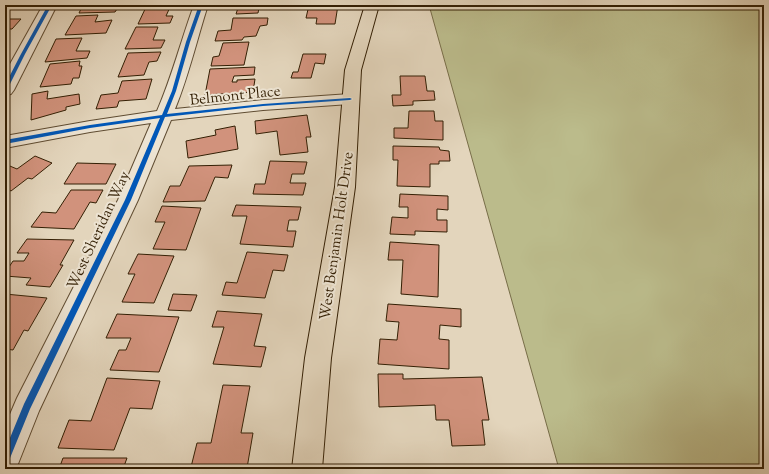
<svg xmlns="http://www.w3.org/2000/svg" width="769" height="474" font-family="'Sorts Mill Goudy',serif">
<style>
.green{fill:#bbbb8b;stroke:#776d48}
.building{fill:#d1927c;stroke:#331f04}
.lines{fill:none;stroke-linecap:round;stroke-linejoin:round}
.minor-casing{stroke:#5f4c32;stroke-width:2}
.major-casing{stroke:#331f04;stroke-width:2}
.minor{fill:#ede4d3;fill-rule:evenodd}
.major{fill:#e3d5bc;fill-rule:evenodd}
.cycleway-casing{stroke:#ede4d3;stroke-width:2}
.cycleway{fill:#0057b8;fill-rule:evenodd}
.labels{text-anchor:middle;stroke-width:4;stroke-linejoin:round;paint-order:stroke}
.street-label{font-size:15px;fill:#331f04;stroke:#ede4d3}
</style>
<rect width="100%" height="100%" fill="#e3d5bc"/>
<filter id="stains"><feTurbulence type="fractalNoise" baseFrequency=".005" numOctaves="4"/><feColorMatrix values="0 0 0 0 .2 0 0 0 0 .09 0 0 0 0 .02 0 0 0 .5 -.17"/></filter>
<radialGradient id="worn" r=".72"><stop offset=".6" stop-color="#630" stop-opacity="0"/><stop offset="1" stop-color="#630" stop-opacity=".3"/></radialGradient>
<!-- green -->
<polygon class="green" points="429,5 764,5 764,469 559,469"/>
<!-- building -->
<g class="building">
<polygon points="83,5 105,5 104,6 119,6 115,12 79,13"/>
<polygon points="147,5 171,5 166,16 173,16 170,23 138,24"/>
<polygon points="239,5 263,5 262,8 259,8 258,13 236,14"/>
<polygon points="309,5 338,5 335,24 316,24 317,18 306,18"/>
<polygon points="98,15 95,22 112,20 106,33 65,35 76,16"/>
<polygon points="5,17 9,17 8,19 21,19 12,29 5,29"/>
<polygon points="233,18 268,18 267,25 260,26 256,36 244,37 242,40 215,41 218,31 231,30"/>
<polygon points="136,27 158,27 153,40 165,40 161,48 125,49"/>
<polygon points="82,38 76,51 90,51 87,58 45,62 56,39"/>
<polygon points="249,42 244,65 211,66 213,57 219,56 223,43"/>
<polygon points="161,52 157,61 149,62 144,75 118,77 128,53"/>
<polygon points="303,54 326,54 324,64 315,63 311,78 291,78 293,72 298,72"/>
<polygon points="80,61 79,66 82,66 79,78 73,78 71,84 40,87 50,64"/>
<polygon points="255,67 254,75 234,76 232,82 237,82 237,80 255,79 253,92 205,95 210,69"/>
<polygon points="400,76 425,76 427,91 434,91 435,100 413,101 413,105 393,106 392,95 401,95"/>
<polygon points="152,79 146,99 119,101 117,107 96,109 101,95 118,93 122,81"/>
<polygon points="48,91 47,99 79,94 80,104 66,107 66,110 31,120 32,94"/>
<polygon points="409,111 434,111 435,121 443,121 443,140 394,138 394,128 408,128"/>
<polygon points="307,115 311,137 306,137 308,152 280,155 277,131 256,134 255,121"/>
<polygon points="235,126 238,149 188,158 186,141 216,135 215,130"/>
<polygon points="393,146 439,147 440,150 449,151 450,161 439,161 439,164 430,164 430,187 397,186 398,160 393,160"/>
<polygon points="35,156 52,163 32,179 28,178 11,191 5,188 5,164 17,169"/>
<polygon points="270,161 307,162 304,174 292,174 290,183 306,183 303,195 253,194 255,184 265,184"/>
<polygon points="77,163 116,164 106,184 64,184"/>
<polygon points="232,165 228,178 215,177 205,201 163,202 170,186 180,186 189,166"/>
<polygon points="71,190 103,190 96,203 90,202 74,229 31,227 42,212 56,213"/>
<polygon points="400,194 448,196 448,210 437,209 437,220 447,220 447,232 415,231 415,235 390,234 392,217 408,218 408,207 399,207"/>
<polygon points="236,205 301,207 298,220 289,220 287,231 296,231 293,247 240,244 247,216 232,216"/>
<polygon points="162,206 201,208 186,250 153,249 165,222 155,222"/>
<polygon points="27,239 74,240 60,265 63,265 50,287 26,285 31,278 5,276 5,273 13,261 24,261 29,253 17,253"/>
<polygon points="390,242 439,245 438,297 401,294 403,260 388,260"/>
<polygon points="247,252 288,255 284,271 273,270 265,298 222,295 226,282 237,283"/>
<polygon points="138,254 174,256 154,303 122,302 135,274 128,274"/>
<polygon points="5,294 47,298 28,331 24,330 13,350 5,349"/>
<polygon points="173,294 197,295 191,311 168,310"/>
<polygon points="388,304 461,309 461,327 440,325 439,339 449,340 449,369 378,364 380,339 397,340 399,322 386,321"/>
<polygon points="217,311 262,314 254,346 266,347 261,367 213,364 224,327 212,327"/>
<polygon points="117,314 179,317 159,372 110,370 119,350 126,350 131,338 106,338"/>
<polygon points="378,374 403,374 403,379 482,377 489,420 482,420 485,445 452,446 449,420 436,420 435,405 379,407"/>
<polygon points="107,378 160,381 152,409 130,408 114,450 58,448 69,420 91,421"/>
<polygon points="223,385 250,386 241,433 253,433 247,468 191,467 197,443 211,443"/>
<polygon points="63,458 127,458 123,469 59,469"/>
</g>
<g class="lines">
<defs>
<g id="minor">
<polygon points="43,5 57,5 14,90 11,94 5,95 5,73"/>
<path d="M194 5H208C197 39 189 75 175 109L263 100 350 94 356 95 359 99 356 103 350 104 263 110 171 120 138 200 39 411 16 469H5V426L17 398 118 200 151 123 90 132 5 148V136L90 121 157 111C172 77 181 40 194 5Z"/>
</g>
<polygon id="major" points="365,5 379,5 361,70 355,187 331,358 322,469 292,469 305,358 335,187 345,70"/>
</defs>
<!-- minor casing -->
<use href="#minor" class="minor-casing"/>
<!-- major casing -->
<use href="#major" class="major-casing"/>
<!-- minor -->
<use href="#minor" class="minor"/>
<!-- major -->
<use href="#major" class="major"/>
<defs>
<g id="cycleway">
<polygon points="48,5 52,5 25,54 7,90 5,91 5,85 21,54"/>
<polygon points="199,5 203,5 190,42 176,91 167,114 263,104 350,98 352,99 350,100 263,106 165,117 131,200 30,409 8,463 5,464 5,450 24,404 125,200 160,118 90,128 5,144 5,140 90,125 162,115 172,91 186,42"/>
</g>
</defs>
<!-- cycleway casing -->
<use href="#cycleway" class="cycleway-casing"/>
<!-- cycleway -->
<use href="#cycleway" class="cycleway"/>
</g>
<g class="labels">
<!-- street labels -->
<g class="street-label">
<text transform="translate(235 95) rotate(-6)" y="5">Belmont Place</text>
<text transform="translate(98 230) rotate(-65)" y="5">West Sheridan Way</text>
<text transform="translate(336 236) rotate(-82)" y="5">West Benjamin Holt Drive</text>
</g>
</g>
<!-- margin -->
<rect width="769" height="474" fill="none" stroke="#e3d5bc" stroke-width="20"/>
<rect x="6" y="6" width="757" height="462" fill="none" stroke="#331f04" stroke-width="2"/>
<rect x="10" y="10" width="749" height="454" fill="none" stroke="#331f04"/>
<rect width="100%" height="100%" filter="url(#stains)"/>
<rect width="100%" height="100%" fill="url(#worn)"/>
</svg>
